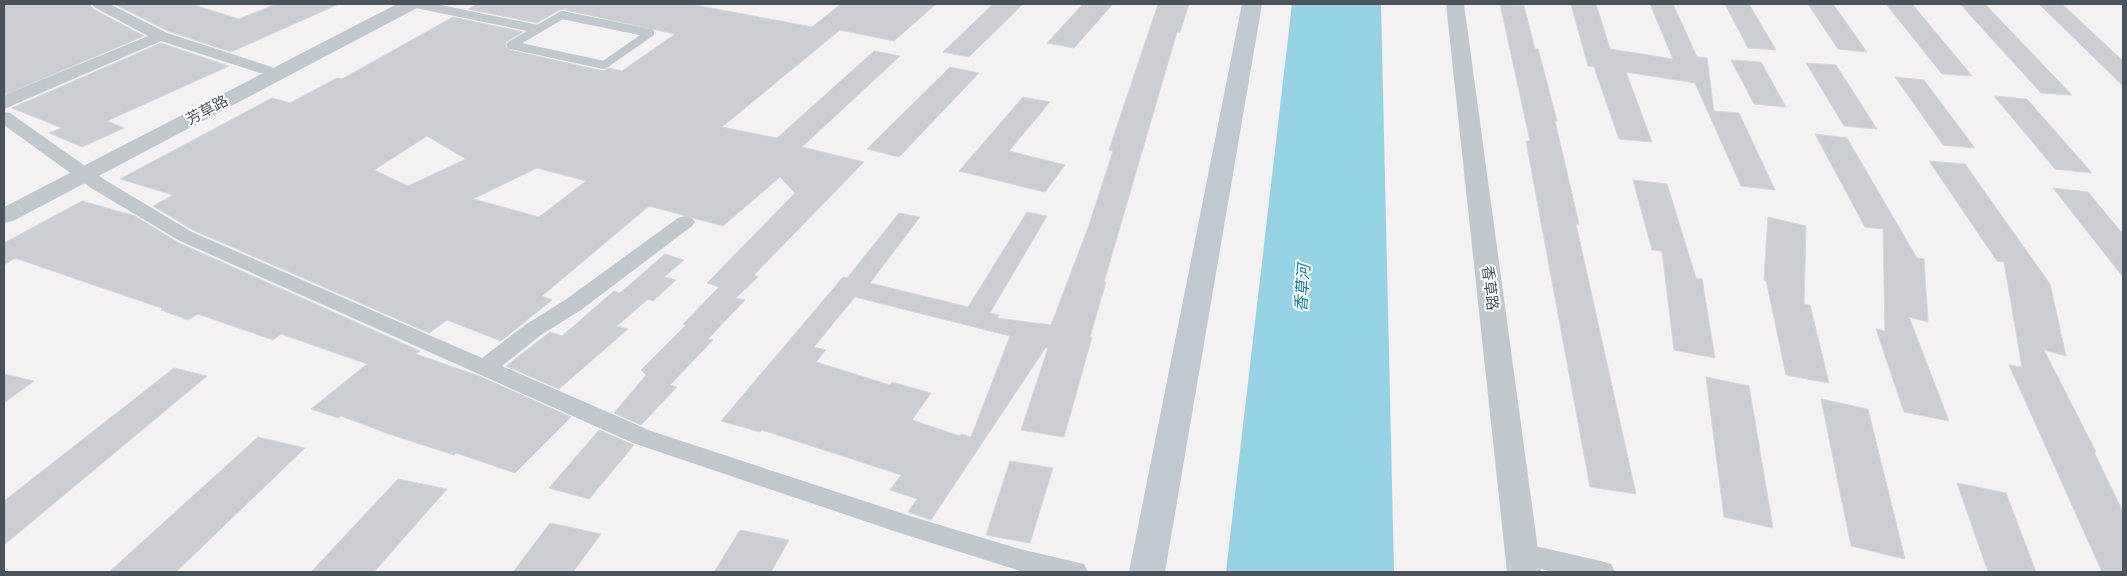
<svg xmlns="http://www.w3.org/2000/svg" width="2127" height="576" font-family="Arial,'Noto Sans SC',sans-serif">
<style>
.water{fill:#96d2e3}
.building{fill:#cbcdd2;stroke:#d5d7db;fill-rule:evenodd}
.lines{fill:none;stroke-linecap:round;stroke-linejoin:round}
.service{stroke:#c0c8ce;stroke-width:8}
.minor{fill:#c0c8ce;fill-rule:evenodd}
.tertiary{fill:#c0c8ce;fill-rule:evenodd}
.secondary{fill:#c0c9d2;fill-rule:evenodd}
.labels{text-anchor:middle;stroke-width:4;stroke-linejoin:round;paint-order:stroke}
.street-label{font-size:15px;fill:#4a535c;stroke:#fff}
.water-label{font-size:16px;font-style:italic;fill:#1b7b97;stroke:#fff}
</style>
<rect width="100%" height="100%" fill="#f3f1f1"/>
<!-- water -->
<polygon class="water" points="1292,4 1381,4 1394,572 1226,572"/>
<!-- building -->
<g class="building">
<polygon points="4,4 90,4 93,9 144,36 4,95"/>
<polygon points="114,4 191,4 239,19 276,4 339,4 231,52 168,31"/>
<path d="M478 4H690L812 27 841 4H936L894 41 840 30 722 127 777 138 874 51 900 56 802 147 864 162 754 275 758 277 736 298 745 300 708 339 713 340 670 385 677 387 641 425 614 413 646 375 641 370 686 325 683 324 719 287 707 283 795 193 780 177 723 226 649 206 542 296 552 300 501 341 447 320 429 333 193 230 153 206 173 195 120 179 272 98 290 103 337 78 342 79 453 17 523 32 506 42V47L510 50 603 71 609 68 622 71 675 34 566 10 567 9 559 10 537 23 468 9ZM427 136 466 159 408 186 374 170ZM537 168 586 181 539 217 473 199Z"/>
<polygon points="993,4 1023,4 969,57 943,52"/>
<polygon points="1083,4 1113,4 1074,48 1047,43"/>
<path d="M1158 4H1189L1180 32H1177L1104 282H1106L1090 337H1092L1064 437 1021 430 1048 348 1046 347 931 520 908 512 917 499 890 490 901 475 762 430 760 432 721 421 843 277 847 278 899 213 920 217 870 283 968 307 1027 212 1047 216 990 313 999 315 997 318 1051 325 1089 225 1113 151 1109 150ZM855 297 1010 336 971 437 961 434 960 436 912 420 931 393 892 382 890 385 816 362 826 350 814 347Z"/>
<polygon points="1500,4 1524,6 1535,49 1538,49 1557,121 1555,121 1579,224 1576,224 1636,494 1590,487 1526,141 1530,141"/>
<polygon points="1571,4 1596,4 1610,49 1673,59 1650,4 1673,4 1697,57 1707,58 1714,111 1739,113 1775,190 1741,186 1695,83 1626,72 1652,142 1619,139 1594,67 1588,66"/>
<polygon points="1725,4 1749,4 1776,50 1748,48"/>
<polygon points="1808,4 1833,4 1867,52 1838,49"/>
<polygon points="1886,4 1912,4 1972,76 1942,74"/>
<polygon points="1960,4 1985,4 2072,95 2041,93"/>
<polygon points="2039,4 2062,4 2123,61 2123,86"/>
<polygon points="161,43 229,66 107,121 124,128 82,147 49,133 62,128 12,108"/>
<polygon points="1731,60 1761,62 1786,107 1754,104"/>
<polygon points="1806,63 1836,65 1877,129 1844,126"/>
<polygon points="950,67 979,73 899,157 867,149"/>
<polygon points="1895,77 1924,80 1975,148 1943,145"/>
<polygon points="1994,96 2027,99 2092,173 2055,169"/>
<polygon points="1023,97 1050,102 1009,151 1065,165 1045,192 959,171"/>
<polygon points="1815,134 1847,138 1917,258 1924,259 1928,322 1909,317 1949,421 1904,412 1876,329 1885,331 1883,229 1865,227"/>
<polygon points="1929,161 1965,164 2050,284 2066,356 2044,350 2096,452 2094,452 2123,512 2123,572 2102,572 2009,365 2022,367 2004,262 1997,261"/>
<polygon points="1633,180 1667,184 1696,278 1702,279 1715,358 1674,350 1662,251 1652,250"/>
<polygon points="2053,188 2088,192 2123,234 2123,277"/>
<polygon points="82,201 135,216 177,242 420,351 416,354 479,376 571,417 515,473 456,453 454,455 389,434 341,416 338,418 311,409 367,364 281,334 273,340 198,314 188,320 161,310 164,309 15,258 4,265 4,243"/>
<polygon points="1768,217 1806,226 1804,304 1810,305 1829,383 1786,375 1766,280 1764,280"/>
<polygon points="665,254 684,260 664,277 676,280 653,301 648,299 617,326 628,329 559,389 506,366 550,332 562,336 614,291 620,293"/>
<polygon points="174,368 207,376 4,545 4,501"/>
<polygon points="4,374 34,381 4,403"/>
<polygon points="1706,377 1749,386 1773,528 1724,517"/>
<polygon points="1821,399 1868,409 1905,559 1851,546"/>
<polygon points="599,430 634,445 589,499 549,488"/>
<polygon points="258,437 305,448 176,572 109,572"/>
<polygon points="1010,461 1053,468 1030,543 986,535"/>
<polygon points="398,479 447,489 374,572 311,572"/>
<polygon points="1957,483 2006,493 2036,572 1988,572"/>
<polygon points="550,523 601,534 573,572 513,572"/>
<polygon points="740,530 789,540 771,572 714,572"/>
</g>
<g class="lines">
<!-- service -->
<g class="service">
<polyline points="416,4 538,29"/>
<polyline points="511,45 604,65 650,33"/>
<polyline points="511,45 562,15 650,33"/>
</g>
<!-- minor -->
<g class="minor">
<polygon points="92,4 110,4 167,33 272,67 274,70 272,73 260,73 161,41 4,109 4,97 7,94 148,36 94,7"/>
<polygon points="4,112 10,113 105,180 192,232 482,358 525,325 565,300 678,218 685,216 692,218 695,222 692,226 581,310 541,335 502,366 651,431 910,516 1020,549 1084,564 1088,572 1020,571 900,533 633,443 178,240 91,188 4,125"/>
<polygon points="1522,543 1601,561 1611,564 1615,572 1553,572 1512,562 1508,554 1512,546"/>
</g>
<!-- tertiary -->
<g class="tertiary">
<polygon points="397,4 420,4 417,8 13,221 4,223 4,207"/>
<polygon points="1446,4 1464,4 1541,572 1507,572"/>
</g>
<!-- secondary -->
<polygon class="secondary" points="1242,4 1262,4 1165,572 1129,572"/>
</g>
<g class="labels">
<!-- street labels -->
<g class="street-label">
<text transform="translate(207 110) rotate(-28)" y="5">芳草路</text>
<text transform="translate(1490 288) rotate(83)" y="5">香草路</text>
</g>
<!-- water labels -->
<g class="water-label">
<text transform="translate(1302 288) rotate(-86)" y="6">香草河</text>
</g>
</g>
<!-- border -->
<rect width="2127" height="576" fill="none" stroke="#4a535c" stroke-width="10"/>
</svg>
